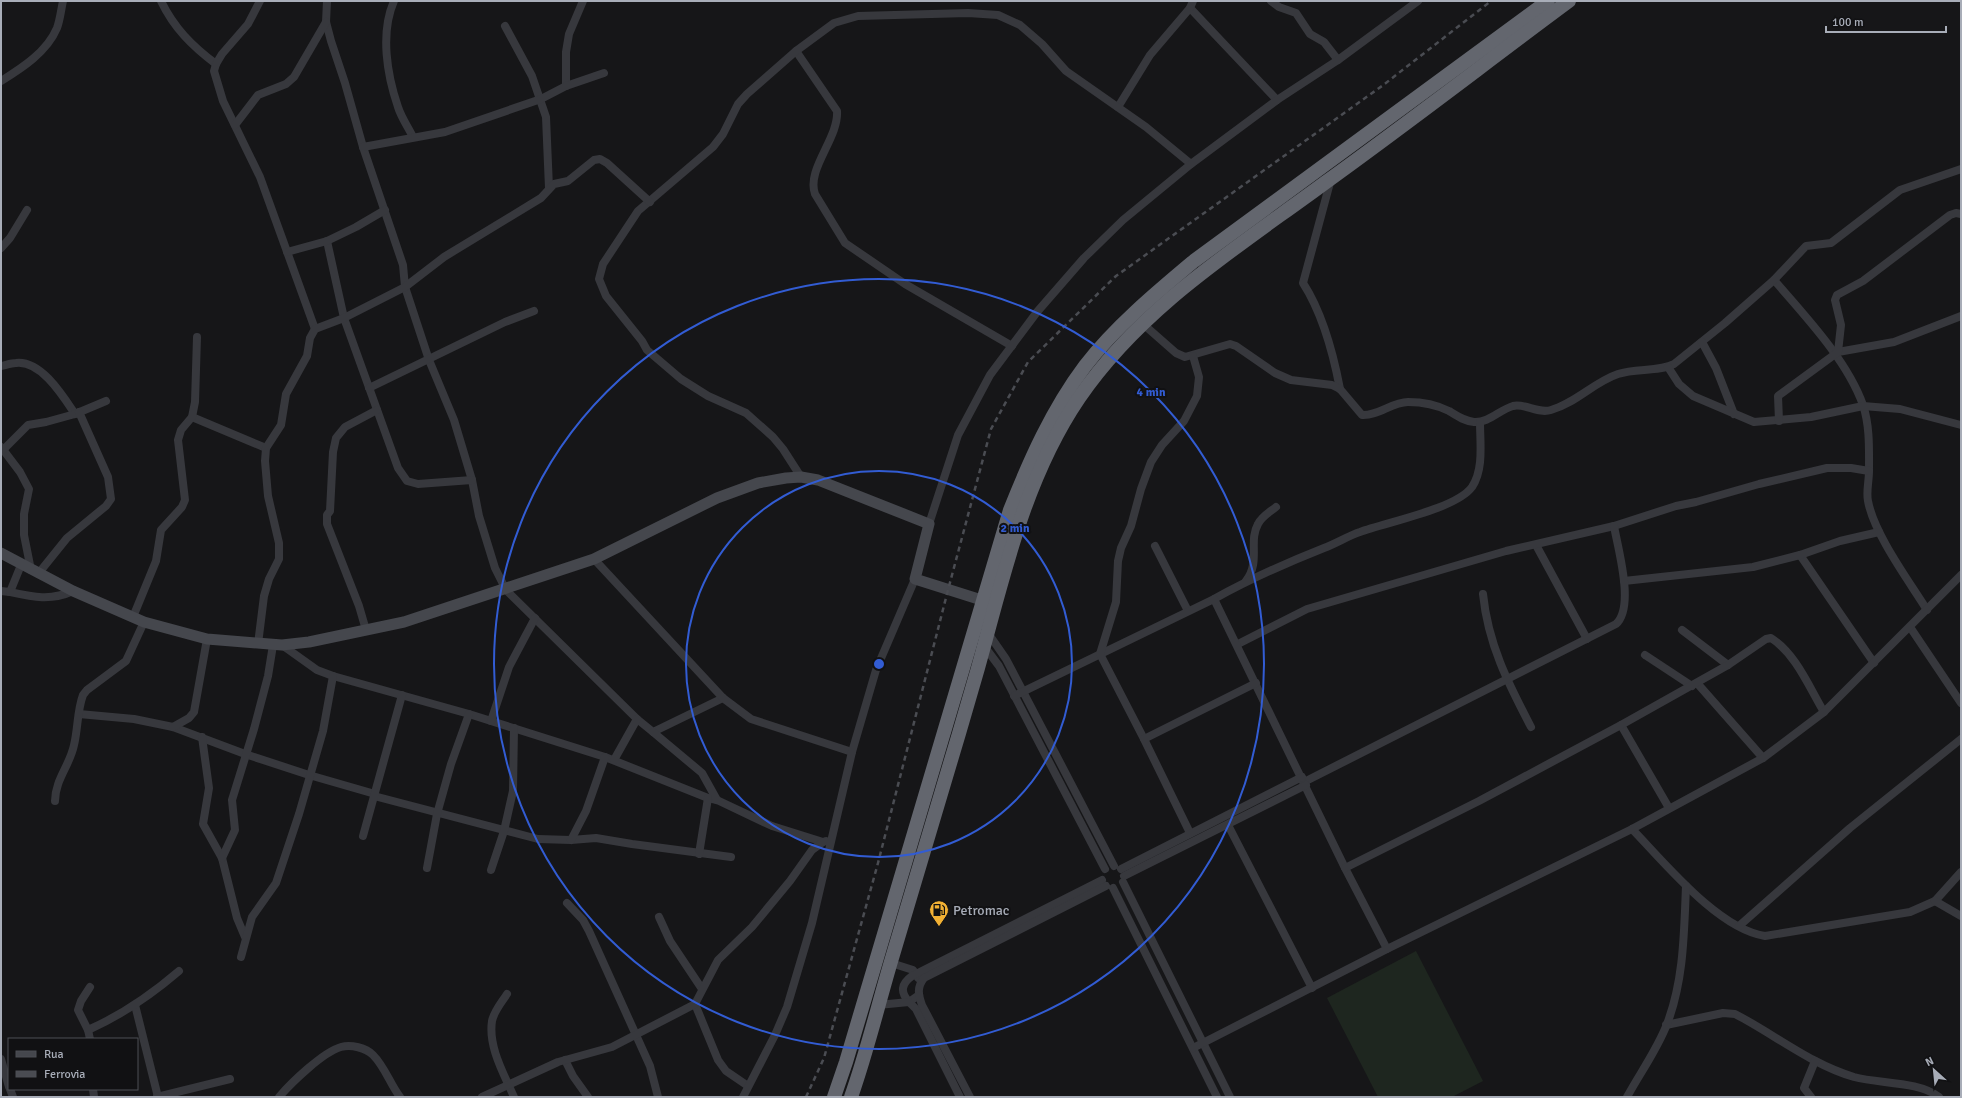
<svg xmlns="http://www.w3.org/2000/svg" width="1962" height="1098" font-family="Signika,sans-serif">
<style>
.pitch{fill:#1e261f}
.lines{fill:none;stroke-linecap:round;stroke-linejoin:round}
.street{stroke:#37383d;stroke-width:8}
.secondary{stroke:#45474d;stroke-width:11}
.highway{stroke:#63666e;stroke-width:14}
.rail{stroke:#4a4c52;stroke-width:2.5;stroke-dasharray:5 4;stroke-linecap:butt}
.ring{fill:none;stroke:#325cd3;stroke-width:2}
.labels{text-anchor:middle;stroke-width:4;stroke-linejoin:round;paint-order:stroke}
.poi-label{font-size:14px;fill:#a8adb8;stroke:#111113;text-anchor:start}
.centre{fill:#325cd3;stroke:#111113;stroke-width:2}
.ring-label{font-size:12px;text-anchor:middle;font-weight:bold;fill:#325cd3;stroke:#111113;stroke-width:4;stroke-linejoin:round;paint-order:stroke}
</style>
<rect width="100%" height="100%" fill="#161618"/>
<!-- pitch -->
<polygon class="pitch" points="1416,951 1483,1081 1452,1097 1378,1097 1327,998"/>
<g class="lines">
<!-- street -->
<g class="street">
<path d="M161 1C174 28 192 46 216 64"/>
<polyline points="260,1 248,24 222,54 216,64 214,71 223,101 260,177 315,329"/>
<polyline points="327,1 326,22 331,41 345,83 363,147 403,265 405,287 429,360 454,420 472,480 479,516 495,568 506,590 637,719 653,732 723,698"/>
<path d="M394 1C380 33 387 75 398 107 401 117 408 127 413 137"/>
<polyline points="1193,1 1190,8 1277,100"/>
<polyline points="1271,1 1279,7 1296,13 1310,34 1324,42 1338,60"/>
<polyline points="505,26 532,76 546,117 549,188"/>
<path d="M796 51 837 111C839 138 806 169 815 194L845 243 905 284 1012 346"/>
<path d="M1 81C22 68 47 52 57 28 60 20 61 10 63 1"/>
<polyline points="566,86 566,52 569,34 583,1"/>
<polyline points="1118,107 1150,55 1190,8"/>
<polyline points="235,125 258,95 286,84 294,77 326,22"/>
<polyline points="363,147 445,132 541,99 566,86 604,73"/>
<path d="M1331 179 1303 283C1323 314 1333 352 1340 389"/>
<polyline points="327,241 344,318 398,468 407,481 418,484 472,480"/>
<polyline points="1,248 10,238 27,210"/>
<polyline points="287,252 327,241 356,227 385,210"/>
<path d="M1774 280C1805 316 1847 360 1863 405 1870 426 1869 450 1869 471 1869 481 1866 492 1868 501 1874 534 1909 581 1927 610"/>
<path d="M1143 324 1176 353 1185 357 1230 344 1236 346 1275 373 1291 380 1332 385 1340 389 1362 415C1378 416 1392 402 1408 402 1422 402 1437 405 1449 411 1457 416 1464 421 1474 422 1489 423 1499 410 1513 406 1525 403 1538 414 1551 410 1576 403 1594 382 1618 374 1636 368 1659 372 1674 364L1725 323 1774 280 1806 246 1831 243 1900 190 1961 169"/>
<polyline points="1702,342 1716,368 1734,414"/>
<polyline points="1838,352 1894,342 1961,316"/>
<path d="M1 366C6 365 11 363 16 363 41 360 63 396 75 414"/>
<polyline points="1668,367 1679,384 1693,396 1754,422 1811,417 1863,406 1900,409 1961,425"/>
<polyline points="369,388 505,322 534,311"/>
<polyline points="192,417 266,448"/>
<polyline points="1779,421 1778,396 1838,352 1841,325 1835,300 1837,295 1863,281 1950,215 1956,213 1961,214"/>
<polyline points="1,447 20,472 29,489 24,514 24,535 31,570"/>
<polyline points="4,449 28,425 46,422 75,414 106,401"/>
<polyline points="801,477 783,449 773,437 746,413 708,396 681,379 647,350 642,341 606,296 599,279 603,264 638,211 713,147 723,134 738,104 747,94 796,51 834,23 858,16 968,13 998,15 1020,25 1042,44 1066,71 1146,127 1191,164"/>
<polyline points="929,524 958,435 990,375 1037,312 1084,258 1123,220 1191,164 1277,100 1338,60 1418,1"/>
<polyline points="1536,545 1587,639"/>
<polyline points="1155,546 1188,611"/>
<polyline points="1800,555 1874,663"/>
<polyline points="594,559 723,698 751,719 852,752"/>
<polyline points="38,574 67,538 106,506 111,499 108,477 79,412"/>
<path d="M1246 581C1261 561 1248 542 1258 524 1262 516 1270 512 1276 507"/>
<polyline points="1624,581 1753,567 1800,555 1840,541 1879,532"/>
<polyline points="1,591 10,592 21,565"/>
<path d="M10 592C33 597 51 601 73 591"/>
<path d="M1483 594C1488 644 1508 683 1531 727"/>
<path d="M1214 599C1250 579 1286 563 1324 548 1337 543 1348 536 1360 532 1387 522 1456 509 1472 487 1484 469 1480 443 1480 422"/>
<polyline points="133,617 156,561 161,530 182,507 185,500 178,440 181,430 192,417 195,402 197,337"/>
<polyline points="1910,627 1961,703"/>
<polyline points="366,630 359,606 327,524 327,515 330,511 333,452 336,438 345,427 377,410"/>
<polyline points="1682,630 1728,665"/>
<polyline points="988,633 1006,659 1114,866"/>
<polyline points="258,644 264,596 269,579 279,559 279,543 268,496 265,461 266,448 281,425 286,394 307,356 310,338 315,329 344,318 405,287 444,257 541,198 554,184 568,181 594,160 600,159 607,163 650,202"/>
<polyline points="1238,644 1307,609 1506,551 1614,526 1676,506 1696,502 1759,484 1827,468 1851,468 1869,471"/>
<polyline points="282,645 317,670 333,676 469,714 605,757 708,798 717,800 772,826 823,842"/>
<polyline points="984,646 999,666 1105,869"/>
<polyline points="1645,655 1692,686"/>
<polyline points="1697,683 1763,758"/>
<polyline points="1014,696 1214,599 1345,868 1387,949"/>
<polyline points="79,714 134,719 173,727 245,754 309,775 375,794"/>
<polyline points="491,721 509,667 535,618"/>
<polyline points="1621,725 1669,808"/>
<polyline points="173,727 189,718 194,712 207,639"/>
<polyline points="653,732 702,773 717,800"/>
<polyline points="202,737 209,788 203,824 222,858 237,918 245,937"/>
<polyline points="1144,739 1100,654 1116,602 1118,561 1121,548 1131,526 1141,489 1151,462 1162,445 1184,421 1197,396 1199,377 1193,356"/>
<polyline points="614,760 637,719"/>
<path d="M1304 782 1616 624C1635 607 1618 549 1614 526"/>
<polyline points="374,796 538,839 571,840 596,838 632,844 731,857"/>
<path d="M55 801C55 780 70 765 74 745 78 729 77 711 83 695L87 690 126 661 144 622"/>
<polyline points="1228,825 1312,988"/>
<path d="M1632 829C1664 862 1718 929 1765 936L1910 912 1935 901 1961 872"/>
<polyline points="1190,833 1144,739 1256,683"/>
<polyline points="363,836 402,695"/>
<polyline points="571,840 586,811 605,757"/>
<polyline points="699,854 708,798"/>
<polyline points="222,858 235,830 232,800 254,729 268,676 273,645"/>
<polyline points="427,868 437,814 451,764 469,714"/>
<path d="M1345 868 1479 801 1621 725 1728 665 1766 639 1771 638C1796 654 1809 687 1824 712"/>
<polyline points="1121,869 1302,777"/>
<polyline points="491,870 504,831 513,791 514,728"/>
<polyline points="1124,876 1306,785"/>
<polyline points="1123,882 1230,1097"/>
<polyline points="1113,888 1217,1097"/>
<polyline points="1935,901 1961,916"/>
<polyline points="567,903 583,920 589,931 650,1066 658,1097"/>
<polyline points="659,917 670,941 702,989"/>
<polyline points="1739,926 1850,828 1961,739"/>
<polyline points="241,957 252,917 276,883 299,814 323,731 333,676"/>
<polyline points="891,963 913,970 918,978"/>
<path d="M507 994C502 1002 494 1011 492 1021 488 1047 504 1074 514 1097"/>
<path d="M919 995 909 1002C900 992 901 984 912 976L1102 880"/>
<polyline points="695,1004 718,1060 726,1071 748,1086"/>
<polyline points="135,1005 158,1097"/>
<polyline points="878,1005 909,1002 916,1009 960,1097"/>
<path d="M1666 1025 1723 1013 1735 1014C1774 1034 1810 1064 1854 1077 1880 1084 1918 1081 1939 1097"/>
<path d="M88 1030C122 1015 151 995 179 971"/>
<polyline points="90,1039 88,1030 78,1010 81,1001 90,987"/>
<polyline points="1193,1048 1387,949 1632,829 1763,758 1824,712 1961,575"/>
<polyline points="1,1059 9,1087"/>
<polyline points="565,1060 573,1076 588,1097"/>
<polyline points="10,1089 13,1097"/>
<polyline points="93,1089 94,1097"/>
<polyline points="157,1097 230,1079"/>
<path d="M279 1097C291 1083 323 1052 341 1047 351 1044 366 1048 373 1055 385 1067 390 1084 400 1097"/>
<polyline points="482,1097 558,1062 612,1047 695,1004 718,960 752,927 790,881 812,850 823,842 826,841"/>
<polyline points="743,1097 775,1035 787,1007 812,923 852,752 876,670 915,579"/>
<path d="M970 1097 922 1005C918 994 917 987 924 978L1106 886"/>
<path d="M1627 1097C1640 1073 1657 1050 1667 1024 1684 980 1684 932 1686 886"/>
<polyline points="1811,1097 1804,1088 1815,1061"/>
</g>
<!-- secondary -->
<polyline class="secondary" points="1,553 73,591 144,622 207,639 282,645 309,642 404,622 594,559 717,498 758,483 786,478 801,477 818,480 929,524 915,579 991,603"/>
<!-- highway -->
<g class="highway">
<path d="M834 1097 846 1062 1010 510C1030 460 1052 410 1085 366 1115 327 1157 292 1194 261L1548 1"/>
<path d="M851 1097C867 1052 878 1005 892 958 921 862 950 765 978 668 1004 575 1024 479 1079 398 1142 306 1238 247 1326 182 1408 123 1488 61 1569 1"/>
</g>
<!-- rail -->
<polyline class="rail" points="806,1097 824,1058 878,863 948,590 991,429 1028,362 1116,276 1382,86 1491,1"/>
</g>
<!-- distance rings -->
<g class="ring">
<circle cx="879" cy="664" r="193"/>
<circle cx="879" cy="664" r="385"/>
</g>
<!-- icons -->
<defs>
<symbol id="fuel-pin" viewBox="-11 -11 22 30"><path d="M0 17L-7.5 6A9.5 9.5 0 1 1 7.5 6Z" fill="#f2b134" stroke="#111113"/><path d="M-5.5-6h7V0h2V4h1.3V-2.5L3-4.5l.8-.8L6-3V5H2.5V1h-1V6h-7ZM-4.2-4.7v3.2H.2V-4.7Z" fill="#111"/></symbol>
</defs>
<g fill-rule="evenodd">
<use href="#fuel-pin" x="928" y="899" width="22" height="30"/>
</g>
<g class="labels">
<!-- poi labels -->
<g class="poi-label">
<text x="953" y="915">Petromac</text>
</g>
</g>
<circle cx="879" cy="664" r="6" class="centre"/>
<g class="ring-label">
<text x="1151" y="396">4 min</text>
<text x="1015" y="532">2 min</text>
</g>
<!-- border -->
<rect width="1962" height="1098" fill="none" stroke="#a8adb8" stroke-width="4"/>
<!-- legend -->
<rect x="8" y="1038" width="130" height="52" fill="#111113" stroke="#4d4f55"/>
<rect x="16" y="1051" width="20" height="6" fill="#45474d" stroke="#4d4f55"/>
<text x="44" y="1058" font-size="12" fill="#a8adb8">Rua</text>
<rect x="16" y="1071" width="20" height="6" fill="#4a4c52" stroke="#4d4f55"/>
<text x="44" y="1078" font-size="12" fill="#a8adb8">Ferrovia</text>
<!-- north arrow -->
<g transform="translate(1934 1070) rotate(333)" stroke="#111113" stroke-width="3" paint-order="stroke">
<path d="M0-3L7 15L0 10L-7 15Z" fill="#a8adb8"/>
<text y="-6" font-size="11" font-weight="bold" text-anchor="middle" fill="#a8adb8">N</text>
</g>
<!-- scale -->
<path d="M1826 26v6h120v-6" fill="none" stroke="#a8adb8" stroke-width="2"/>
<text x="1832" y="26" font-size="12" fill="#a8adb8" stroke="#111113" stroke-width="3" paint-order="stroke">100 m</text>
</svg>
